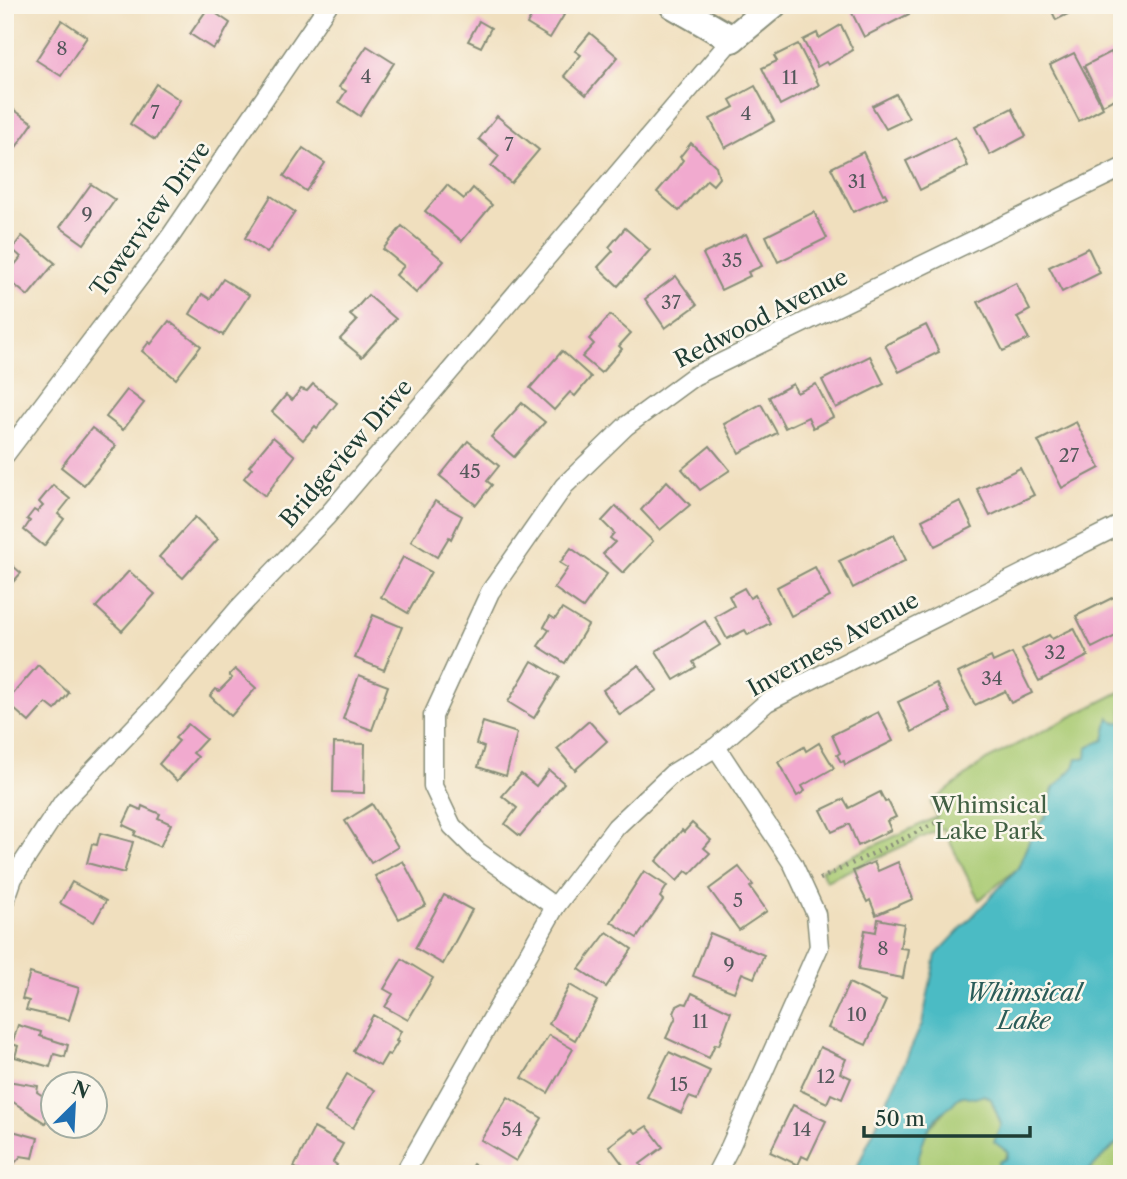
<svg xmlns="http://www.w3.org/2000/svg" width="1127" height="1179" font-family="'Libre Caslon Text',serif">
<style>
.green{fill:#a9ca72;stroke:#648453;stroke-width:2}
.water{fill:#4cbbc4;stroke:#367c7c;stroke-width:2}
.building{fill:#f1aacf}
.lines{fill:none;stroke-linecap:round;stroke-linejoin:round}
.street-casing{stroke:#888e79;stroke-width:21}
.secondary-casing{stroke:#888e79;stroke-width:30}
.path{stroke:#888e79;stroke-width:4.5;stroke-dasharray:2 5;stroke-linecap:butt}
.street{stroke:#fff;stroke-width:18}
.secondary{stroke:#fff;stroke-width:26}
.labels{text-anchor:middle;stroke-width:5;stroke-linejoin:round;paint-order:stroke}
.number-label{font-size:19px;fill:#54585b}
.street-label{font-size:23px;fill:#1f3d34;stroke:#fbf7ec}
.park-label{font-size:23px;fill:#426044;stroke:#fbf7ec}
.water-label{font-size:24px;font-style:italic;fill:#2a5c58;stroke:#fbf7ec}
</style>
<rect width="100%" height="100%" fill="#fbf7ec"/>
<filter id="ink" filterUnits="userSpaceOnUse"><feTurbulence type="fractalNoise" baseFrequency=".0143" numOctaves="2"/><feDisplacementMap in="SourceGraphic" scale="14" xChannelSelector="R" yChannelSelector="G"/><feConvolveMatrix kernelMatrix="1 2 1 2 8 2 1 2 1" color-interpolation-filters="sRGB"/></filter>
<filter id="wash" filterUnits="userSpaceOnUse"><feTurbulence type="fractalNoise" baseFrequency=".00686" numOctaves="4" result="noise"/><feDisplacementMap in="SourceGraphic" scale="28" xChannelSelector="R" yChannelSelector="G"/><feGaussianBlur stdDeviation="1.57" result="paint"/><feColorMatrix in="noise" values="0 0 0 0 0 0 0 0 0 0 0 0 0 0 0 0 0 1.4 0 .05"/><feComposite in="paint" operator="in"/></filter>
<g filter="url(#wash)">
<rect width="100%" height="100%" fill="#f0dfbe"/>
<!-- green -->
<g class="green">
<polygon points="1122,691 1122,722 1115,724 1109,717 1104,740 1097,744 1092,744 1086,758 1053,789 1046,816 1033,832 1018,868 979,900 943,828 826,881 821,870 937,817 931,803 986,760"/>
<path d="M966 1095 973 1098 984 1095 991 1099 1001 1124 995 1138 1008 1152 999 1171 997 1174H915C918 1160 918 1143 925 1131 927 1128 931 1126 934 1123 943 1114 951 1098 966 1095Z"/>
<polygon points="1122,1138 1122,1174 1085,1174"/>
</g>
<!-- water -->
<path class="water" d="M1109 717 1115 723 1122 722V1138L1085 1174H997L999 1162 1007 1158 1008 1152 994 1142 1001 1124 991 1099 984 1095C981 1096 977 1098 973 1098 970 1098 966 1095 963 1096 956 1097 955 1103 950 1106 923 1125 922 1144 915 1174H854L922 1024 936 955 1018 868 1033 832 1046 816 1053 789 1074 767 1077 758H1086L1087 747 1104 740Z"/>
<g id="blocks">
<!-- building -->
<g class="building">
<polygon points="539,5 549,5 564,15 550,38 527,24"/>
<polygon points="848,5 904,5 909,14 864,37"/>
<polygon points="1049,5 1086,5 1056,20"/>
<polygon points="208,8 230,23 218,45 217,44 213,49 190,34"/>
<polygon points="62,20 87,37 61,76 36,60"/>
<polygon points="479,21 491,28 481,47 468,41"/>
<polygon points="841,25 853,50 828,65 826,62 817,67 803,40 817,33 819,38"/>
<polygon points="590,33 618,57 586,95 564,76 581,55 575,51"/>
<polygon points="798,44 819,85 780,105 762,68 777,61 774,56"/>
<polygon points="367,46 394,63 360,116 339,102 346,91 339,87"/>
<polygon points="1111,52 1122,72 1122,95 1103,105 1084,66"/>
<polygon points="1074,53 1103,108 1079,121 1050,65"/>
<polygon points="156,84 180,100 155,140 130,124"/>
<polygon points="755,86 774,121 725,148 710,119 734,107 730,100"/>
<polygon points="896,94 909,118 886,129 872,106"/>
<polygon points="7,105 33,123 7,160 5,107"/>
<polygon points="1012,108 1026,136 990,155 975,127"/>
<polygon points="497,116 539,150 511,183 491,166 499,156 479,139"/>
<polygon points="955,137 968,166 920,190 906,161"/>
<polygon points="691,143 716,166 719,178 713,185 707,180 679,211 657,192 676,170 683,160 680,157"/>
<polygon points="303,148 325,163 306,191 284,176"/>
<polygon points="863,152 883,194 885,193 887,197 853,212 831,168"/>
<polygon points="91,184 115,200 84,244 60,227"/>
<polygon points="447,185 464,199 473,188 492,205 462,241 425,211"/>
<polygon points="271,196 295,212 267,253 245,238"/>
<polygon points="814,212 827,238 778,262 766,236"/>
<polygon points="402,226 444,261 416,293 396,275 404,266 383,249"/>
<polygon points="625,228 650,250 618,286 598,267 613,251 609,247"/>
<polygon points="746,234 762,266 748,272 750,276 721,290 703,254"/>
<polygon points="22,236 55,263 28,296 5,277 21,257 12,249"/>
<polygon points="1088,248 1100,273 1062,292 1049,267"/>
<polygon points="676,276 697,305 665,328 645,299"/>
<polygon points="223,279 249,295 223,335 190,314 202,294 210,299"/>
<polygon points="1016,283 1030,310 1017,317 1029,339 1003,351 978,302"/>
<polygon points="368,295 396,319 362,357 340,339 357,321 350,315"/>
<polygon points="610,315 631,333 619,346 622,349 601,373 582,357 594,344 589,339"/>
<polygon points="169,321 201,346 176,379 142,351 149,342 151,344"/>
<polygon points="926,325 939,352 899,372 885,345"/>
<polygon points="562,351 591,377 575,396 570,392 554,410 530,388"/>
<polygon points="870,356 884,384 836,408 822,380"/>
<polygon points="313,384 337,403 317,428 315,426 303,440 272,412 286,395 292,400 301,389 307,391"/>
<polygon points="793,384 797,393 816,384 833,417 813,428 808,417 785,428 769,397"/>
<polygon points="127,390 144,403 123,430 106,417"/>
<polygon points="522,403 545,422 514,457 491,437"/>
<polygon points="761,404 777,433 739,453 724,424"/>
<polygon points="1076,422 1100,468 1062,488 1038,441"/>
<polygon points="92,428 116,446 84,485 61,467"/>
<polygon points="273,437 295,456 265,496 244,478 252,468 249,466"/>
<polygon points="468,441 499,466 487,481 492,485 476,505 440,476"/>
<polygon points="710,446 730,470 700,490 682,469"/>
<polygon points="1020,468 1034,495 990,516 977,489"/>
<polygon points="667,481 690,505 660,530 641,510"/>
<polygon points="53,485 70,499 58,514 64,519 44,546 24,530 30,521 27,519 34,510 37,512 43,506 39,502"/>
<polygon points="435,501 462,516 451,539 449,537 437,557 411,541"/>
<polygon points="960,501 973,527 935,546 922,520"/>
<polygon points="616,506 653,541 623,573 603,554 615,542 610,538 614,533 602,521"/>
<polygon points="195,517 218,539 183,578 159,557"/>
<polygon points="894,535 906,560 853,588 839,561"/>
<polygon points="571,548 607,574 583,608 554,588 568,568 560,563"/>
<polygon points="403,557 431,572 408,613 381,597"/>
<polygon points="5,559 21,573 5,591"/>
<polygon points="815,567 830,597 791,616 777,587"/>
<polygon points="129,571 155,594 122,631 96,607"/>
<polygon points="744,588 750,598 755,595 770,623 748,635 745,630 727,639 715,617 734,606 729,596"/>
<polygon points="1122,591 1122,633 1092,648 1076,616 1118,595 1117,593"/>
<polygon points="562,609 588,625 565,663 538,646 549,630 544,627 550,616 555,619"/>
<polygon points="373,615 402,627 384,670 355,658"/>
<polygon points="705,621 720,645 693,662 696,667 674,680 656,651"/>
<polygon points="1074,628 1088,656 1039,681 1022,649 1049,635 1052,639"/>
<polygon points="1012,653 1032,693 1011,703 1005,691 975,705 958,673 991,657 993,662"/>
<polygon points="532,661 559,677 534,718 508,702"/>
<polygon points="38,665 69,693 55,710 46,703 29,722 6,702"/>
<polygon points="639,665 657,690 620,715 603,690"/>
<polygon points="235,669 256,688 231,716 210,696 216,689 219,691 232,678 229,675"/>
<polygon points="359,675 388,686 372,730 343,719"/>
<polygon points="936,683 951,712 912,732 898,702"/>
<polygon points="878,712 893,741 845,765 844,761 841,762 837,755 840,753 832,735"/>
<polygon points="589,721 607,741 575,770 557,749"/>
<polygon points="483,722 517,733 506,776 478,767 484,747 476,744"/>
<polygon points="188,724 206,739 193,753 198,757 177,781 159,764 179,741 175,738"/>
<polygon points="334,743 365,744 364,793 333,792"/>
<polygon points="819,743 834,768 802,786 805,791 797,796 778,762 804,747 806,751"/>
<polygon points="549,770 564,783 520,836 505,824 517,808 502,796 521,774 536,786"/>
<polygon points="880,792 885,802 888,801 896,817 887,821 891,830 858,846 849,824 832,832 821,810 844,799 849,808"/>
<polygon points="372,804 398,847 371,863 345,821"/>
<polygon points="132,806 141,810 142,806 160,814 158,818 171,824 160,847 134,835 136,831 123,825"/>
<polygon points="692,823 711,840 704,848 710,853 690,874 686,871 677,881 656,861 682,830 684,832"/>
<polygon points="100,833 133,842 124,873 87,863 92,844 97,845"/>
<polygon points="403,861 426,905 399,919 375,876"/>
<polygon points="874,862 878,871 898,862 913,899 876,915 870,900 867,902 862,892 853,871"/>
<polygon points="739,867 753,885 750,887 767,911 739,930 709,889"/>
<polygon points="644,871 667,886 660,897 663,900 637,938 611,922"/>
<polygon points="72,882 106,901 94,922 60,903"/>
<polygon points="444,895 472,910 443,964 415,948"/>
<polygon points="878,919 904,924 900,948 908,949 903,978 858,970 865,930 876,932"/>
<polygon points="607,932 632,949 606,987 579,969"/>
<polygon points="710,933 764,955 754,978 742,973 734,992 693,976"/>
<polygon points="402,959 433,978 408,1020 385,1007 393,994 384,989"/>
<polygon points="30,973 79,988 69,1020 26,1010 29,1001 22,999"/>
<polygon points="849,983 886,1001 866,1045 828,1028"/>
<polygon points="570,985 597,1001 575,1040 549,1024"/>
<polygon points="692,993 731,1012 719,1045 715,1044 709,1058 666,1038 676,1017 674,1013 677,1006 683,1003 687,1004"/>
<polygon points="373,1015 401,1031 396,1041 398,1042 390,1055 387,1054 380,1066 353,1051"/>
<polygon points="18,1025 41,1032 40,1036 68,1045 65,1057 54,1054 50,1067 15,1057 18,1046 12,1044"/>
<polygon points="549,1035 573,1049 548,1093 522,1078"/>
<polygon points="820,1047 846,1059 840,1073 851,1078 842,1099 831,1094 827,1103 800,1090"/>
<polygon points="669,1052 710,1071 697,1100 689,1097 681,1113 647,1097"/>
<polygon points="347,1074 375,1090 353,1128 325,1112"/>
<polygon points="7,1081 38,1086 37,1092 52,1102 52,1112 45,1123 13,1102 5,1101"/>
<polygon points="508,1097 542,1118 516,1161 481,1140"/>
<polygon points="793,1105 826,1121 808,1159 802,1156 798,1165 770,1152"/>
<polygon points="647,1126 663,1147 640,1164 644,1169 637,1174 630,1174 609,1146 632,1129 636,1133"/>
<polygon points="314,1128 343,1144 333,1162 337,1165 332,1174 306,1174 294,1167"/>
<polygon points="5,1129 38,1138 33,1158 21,1156 14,1164 5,1157"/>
<polygon points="473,1164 491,1174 467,1174"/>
</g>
</g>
</g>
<g filter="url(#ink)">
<use href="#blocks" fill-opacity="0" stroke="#888e79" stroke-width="2"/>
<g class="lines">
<defs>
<g id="street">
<polyline points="5,455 170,237 328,5"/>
<polyline points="5,901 13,878 63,802 155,706 238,609 327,516 732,39"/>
<polyline points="555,907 477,851 452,826 433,786 433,716 490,592 564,486 626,426 694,376 1122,168"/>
<polyline points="404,1174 555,907 616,827 672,774 716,747 767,702 1122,524"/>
<polyline points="716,1174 730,1147 819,947 816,914 793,864 716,747"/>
</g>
<polyline id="secondary" points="673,5 732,39 773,5"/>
</defs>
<!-- street casing -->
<use href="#street" class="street-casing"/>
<!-- secondary casing -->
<use href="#secondary" class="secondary-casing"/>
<!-- path -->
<polyline class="path" points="820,879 940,821"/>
<!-- street -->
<use href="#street" class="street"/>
<!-- secondary -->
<use href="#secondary" class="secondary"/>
</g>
</g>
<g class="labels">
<!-- number labels -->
<g class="number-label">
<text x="62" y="55">8</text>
<text x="366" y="83">4</text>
<text x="790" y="84">11</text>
<text x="155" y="119">7</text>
<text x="746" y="120">4</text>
<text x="509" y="151">7</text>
<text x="857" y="188">31</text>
<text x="87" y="221">9</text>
<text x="732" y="267">35</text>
<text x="671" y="309">37</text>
<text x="1069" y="462">27</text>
<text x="470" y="478">45</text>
<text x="1055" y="659">32</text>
<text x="992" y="685">34</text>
<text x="738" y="907">5</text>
<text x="883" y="955">8</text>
<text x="729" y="971">9</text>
<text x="857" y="1021">10</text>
<text x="700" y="1028">11</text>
<text x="826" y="1083">12</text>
<text x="679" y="1091">15</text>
<text x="512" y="1136">54</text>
<text x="802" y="1136">14</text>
</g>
<!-- street labels -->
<g class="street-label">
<text transform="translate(150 219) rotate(-54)" y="8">Towerview Drive</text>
<text transform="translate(761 318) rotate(-27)" y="8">Redwood Avenue</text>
<text transform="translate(346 453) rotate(-49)" y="8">Bridgeview Drive</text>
<text transform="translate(833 644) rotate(-29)" y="8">Inverness Avenue</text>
</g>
<!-- park labels -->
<g class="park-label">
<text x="989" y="813">Whimsical<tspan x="989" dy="26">Lake Park</tspan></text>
</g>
<!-- water labels -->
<g class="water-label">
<text x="1024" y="1001">Whimsical<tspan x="1024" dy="28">Lake</tspan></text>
</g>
</g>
<!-- margin -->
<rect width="1127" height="1179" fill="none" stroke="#fbf7ec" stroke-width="28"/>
<!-- north arrow -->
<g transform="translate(74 1105) rotate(24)"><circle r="33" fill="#fbf7ec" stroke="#a3ada2" stroke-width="2"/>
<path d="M0-5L12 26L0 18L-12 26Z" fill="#1f6fb2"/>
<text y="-10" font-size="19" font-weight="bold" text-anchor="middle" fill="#1f3d34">N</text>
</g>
<!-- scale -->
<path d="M864 1126v10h166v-10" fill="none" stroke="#1f3d34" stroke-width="3.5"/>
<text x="875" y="1126" font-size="21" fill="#1f3d34" stroke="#fbf7ec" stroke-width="5" paint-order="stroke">50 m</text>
</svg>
